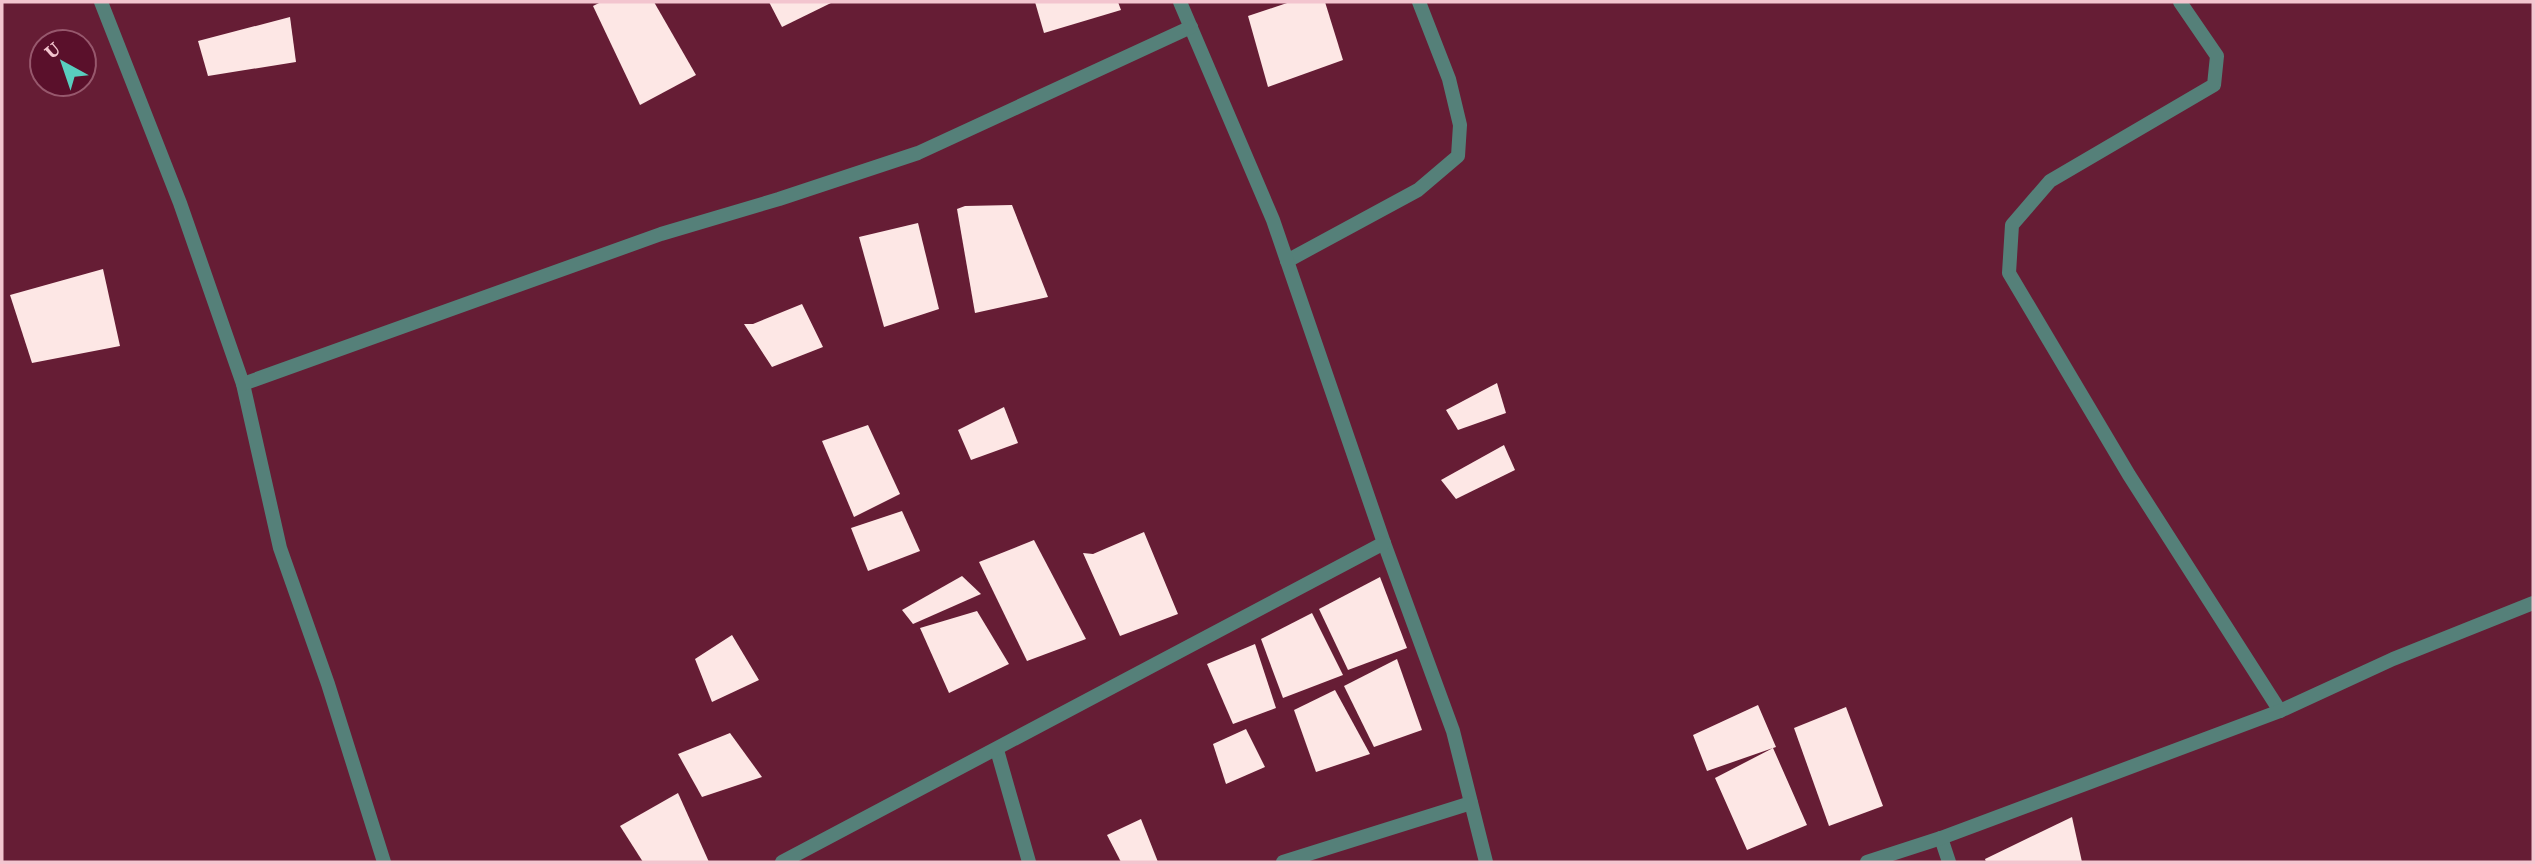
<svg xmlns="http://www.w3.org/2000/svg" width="2535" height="864" font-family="'Source Serif 4',serif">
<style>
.building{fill:#fde7e5}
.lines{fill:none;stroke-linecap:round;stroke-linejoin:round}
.service{stroke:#558079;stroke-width:14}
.minor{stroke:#558079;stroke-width:14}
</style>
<rect width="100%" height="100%" fill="#661d35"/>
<!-- building -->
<g class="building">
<polygon points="601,2 654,2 696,75 640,105 593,6"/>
<polygon points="769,2 833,2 782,27"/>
<polygon points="1035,2 1118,2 1121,10 1044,33"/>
<polygon points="1290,2 1325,2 1343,60 1268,87 1248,16"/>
<polygon points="290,17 296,62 208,76 198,41"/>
<polygon points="1012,205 1048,297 975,313 957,209 965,206"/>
<polygon points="918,223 939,309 884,327 859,237"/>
<polygon points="103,269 120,346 32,363 10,295"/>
<polygon points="802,304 823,347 772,367 744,324 753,324"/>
<polygon points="1497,383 1506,413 1458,430 1446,410"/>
<polygon points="1004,407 1018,443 971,460 958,430"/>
<polygon points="868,425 900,494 854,517 822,441"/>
<polygon points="1504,445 1515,470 1456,499 1441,480"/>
<polygon points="902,511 920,551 868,571 851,528"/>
<polygon points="1144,532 1178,614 1120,636 1083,553 1093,554"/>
<polygon points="1034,540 1086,639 1027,661 979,562"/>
<polygon points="962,576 981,594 913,624 902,610"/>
<polygon points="1380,577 1407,648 1348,670 1319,609"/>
<polygon points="977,611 1009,664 949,693 920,628"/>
<polygon points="1312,613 1343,675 1283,698 1261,639"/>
<polygon points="732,635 759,680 712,702 695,659"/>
<polygon points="1255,644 1276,708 1233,724 1207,664"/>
<polygon points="1397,659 1422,730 1374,747 1344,686"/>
<polygon points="1335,690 1370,754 1316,772 1294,710"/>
<polygon points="1758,705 1776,747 1773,748 1807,825 1747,850 1715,778 1773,748 1707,771 1693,735"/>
<polygon points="1846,707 1883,806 1829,826 1794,728"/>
<polygon points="1246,729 1265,767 1226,784 1213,744"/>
<polygon points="730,733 762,777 702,797 678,754"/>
<polygon points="678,793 709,862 643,862 620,826"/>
<polygon points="2072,817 2082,862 1986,862 1985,859"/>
<polygon points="1141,819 1158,862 1121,862 1107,835"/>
</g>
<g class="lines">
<!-- service -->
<polyline class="service" points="1287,261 1418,190 1458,156 1460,125 1449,79 1419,2"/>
<!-- minor -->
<g class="minor">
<polyline points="101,2 180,203 243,384 280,548 328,684 384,862"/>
<polyline points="1180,2 1273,220 1384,543 1453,731 1486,862"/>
<polyline points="2180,2 2217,56 2214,85 2050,181 2012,225 2009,273 2129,475 2280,711"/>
<polyline points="243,384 661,234 779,199 918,153 1191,27"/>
<polyline points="997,750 1029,862"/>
<polyline points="1941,838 1949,862"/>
<polyline points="782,862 1384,543"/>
<polyline points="1283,862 1471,803"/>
<polyline points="1867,862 1941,838 2280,711 2393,659 2533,603"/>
</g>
</g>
<!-- border -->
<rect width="2535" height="864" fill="none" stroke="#f3c5cf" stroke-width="7"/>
<!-- north arrow -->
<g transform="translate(63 63) rotate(320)"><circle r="33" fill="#5a102b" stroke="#97586d" stroke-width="2"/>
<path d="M0-5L12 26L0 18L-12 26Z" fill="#59cebf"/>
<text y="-10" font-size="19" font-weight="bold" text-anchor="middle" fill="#f3c5cf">U</text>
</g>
</svg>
